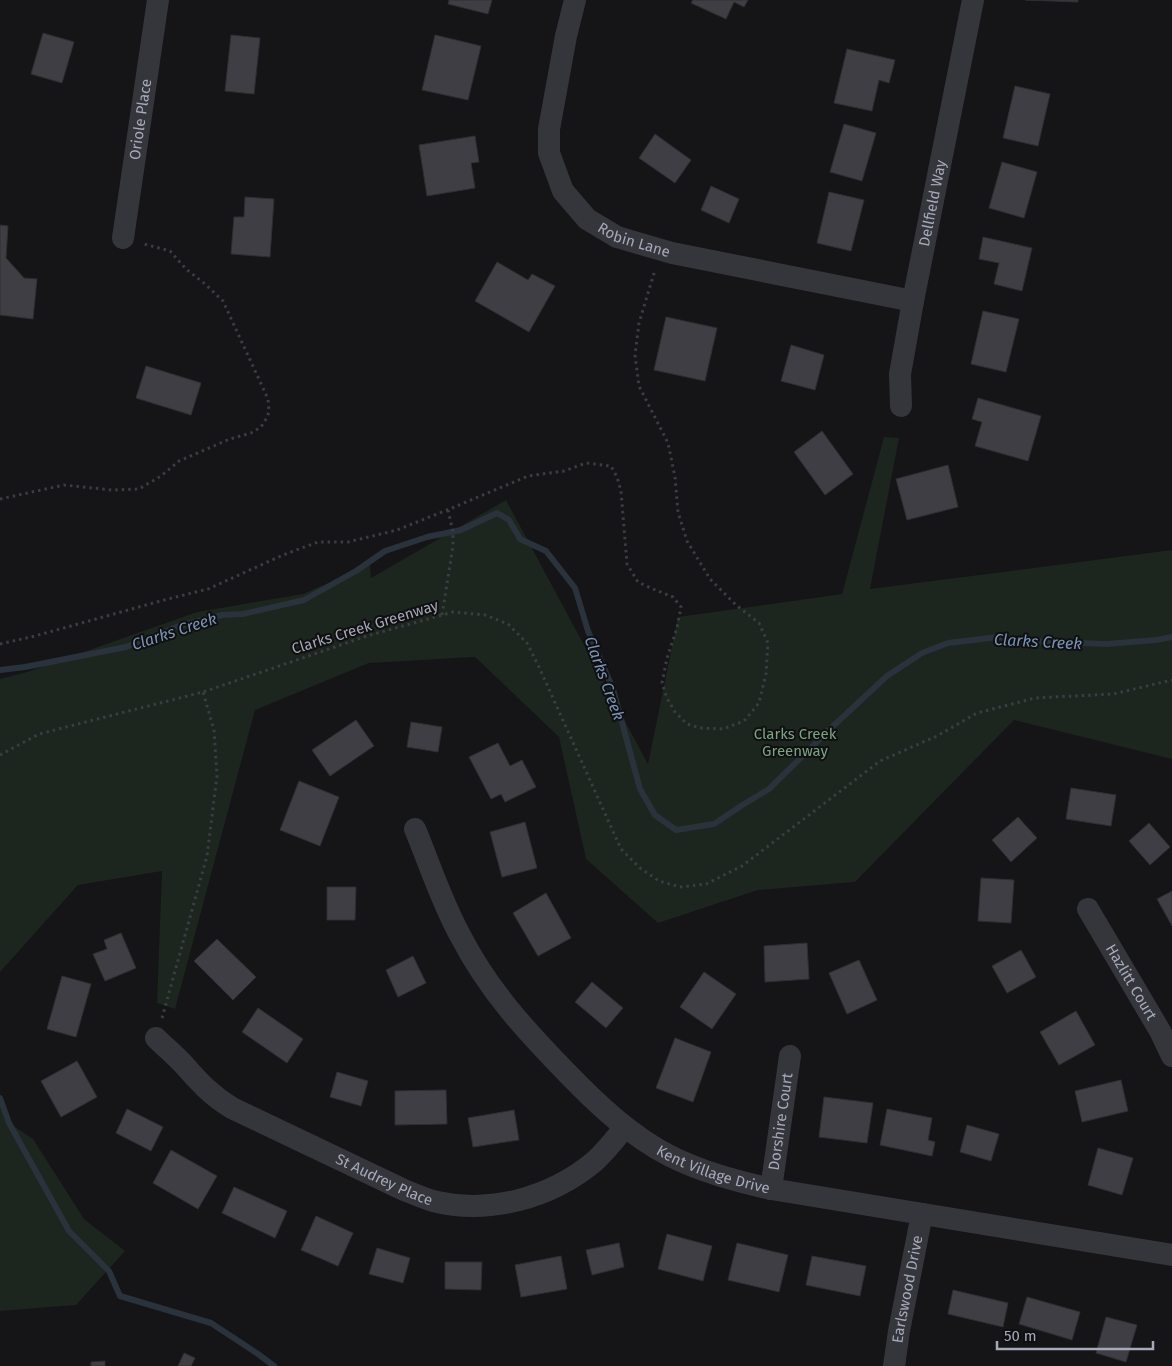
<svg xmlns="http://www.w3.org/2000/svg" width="1172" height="1366" font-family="'Fira Sans',sans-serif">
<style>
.green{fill:#1c251e}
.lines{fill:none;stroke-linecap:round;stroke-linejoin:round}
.stream{stroke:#2a323b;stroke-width:6}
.building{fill:#3e3e44;stroke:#2f2e33}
.path{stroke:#3b3d43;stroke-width:3;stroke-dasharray:2.5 4;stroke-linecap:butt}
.street{stroke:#35363c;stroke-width:22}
.labels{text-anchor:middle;stroke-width:4;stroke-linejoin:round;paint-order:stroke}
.street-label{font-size:15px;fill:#a5a9b8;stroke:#100f11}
.park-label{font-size:15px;fill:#7ba481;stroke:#100f11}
.water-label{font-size:16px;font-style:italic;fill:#7a94b5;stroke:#100f11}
</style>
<rect width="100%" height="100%" fill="#151417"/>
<!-- green -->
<g class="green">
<polygon points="884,437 899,438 870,589 1172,550 1172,759 1014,720 855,882 758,890 658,923 586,859 559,737 475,657 369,663 255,710 175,1009 157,1003 162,871 78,885 0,972 0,679 27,672 197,612 303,594 370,565 371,578 506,500 648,764 678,617 842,594"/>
<polygon points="0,1107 9,1123 33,1139 84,1219 125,1251 76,1305 0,1311"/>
</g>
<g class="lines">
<!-- stream -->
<g class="stream">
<polyline points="0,670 25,667 126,647 179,626 222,615 243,614 304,600 356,571 385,551 427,537 461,530 497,513 509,520 520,539 546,551 575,588 588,631 613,689 640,789 655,815 676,830 714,824 744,804 769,789 831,728 887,676 922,653 948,643 998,637 1028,641 1107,644 1156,640 1172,637"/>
<polyline points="0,1098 9,1123 69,1231 109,1271 120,1296 211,1323 258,1354 274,1366"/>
</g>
</g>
<!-- building -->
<g class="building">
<polygon points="449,0 492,0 488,14 448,4"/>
<polygon points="693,0 748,0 744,7 734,2 726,19 691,3"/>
<polygon points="1025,0 1078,0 1078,2"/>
<polygon points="43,33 74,42 62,83 31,74"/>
<polygon points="231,35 260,38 254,94 225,91"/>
<polygon points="435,35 481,46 468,100 422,90"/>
<polygon points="847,49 895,60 889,83 879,80 872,111 834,103"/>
<polygon points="1015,86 1050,94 1038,146 1003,138"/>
<polygon points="844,124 876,133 862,181 830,172"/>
<polygon points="655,134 691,160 675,183 639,158"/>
<polygon points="475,136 479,162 471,163 475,188 427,196 419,145"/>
<polygon points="1002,162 1037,172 1024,218 989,208"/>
<polygon points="711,186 739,199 729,223 701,210"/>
<polygon points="829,192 864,200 851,251 817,243"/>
<polygon points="245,197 274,199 270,257 231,254 234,217 244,217"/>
<polygon points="0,225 8,226 6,258 24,278 37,279 33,319 0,315"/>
<polygon points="983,237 1032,248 1022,291 994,284 999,263 979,259"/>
<polygon points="497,262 528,280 532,274 555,286 529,332 475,301"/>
<polygon points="983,311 1019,319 1006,372 971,364"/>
<polygon points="666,317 717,328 705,381 654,370"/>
<polygon points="791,345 824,355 815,390 781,381"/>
<polygon points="146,366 201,383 191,415 136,398"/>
<polygon points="978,398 1041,416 1028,461 975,446 982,422 972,419"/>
<polygon points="822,431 853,474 825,495 794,452"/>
<polygon points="948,465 958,507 907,520 896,479"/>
<polygon points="356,720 374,746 330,776 312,750"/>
<polygon points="411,722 442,727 438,752 407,747"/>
<polygon points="498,743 510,766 522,760 536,787 505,802 501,794 491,799 469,757"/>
<polygon points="299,781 339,797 320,846 280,830"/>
<polygon points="1071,788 1116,795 1111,826 1066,819"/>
<polygon points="1018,817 1037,838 1011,862 992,840"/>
<polygon points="525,822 537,868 502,877 490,832"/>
<polygon points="1149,823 1170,847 1150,865 1129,841"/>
<polygon points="981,878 1014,880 1011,923 978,921"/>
<polygon points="327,887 356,887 355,920 327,920"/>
<polygon points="1172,891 1172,926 1157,899"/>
<polygon points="546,893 571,938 538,956 513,913"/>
<polygon points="121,933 136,968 105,981 93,954 107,949 104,940"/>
<polygon points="217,939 256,977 233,1000 194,961"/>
<polygon points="807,943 809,979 765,982 764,946"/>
<polygon points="1021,950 1036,977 1007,993 992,966"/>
<polygon points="413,956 426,983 398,997 386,970"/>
<polygon points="859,960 877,1000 847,1014 829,973"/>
<polygon points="704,972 736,994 712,1029 680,1007"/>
<polygon points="62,976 91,984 76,1037 47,1029"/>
<polygon points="592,982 623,1008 606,1028 575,1002"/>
<polygon points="258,1008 303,1039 287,1063 242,1032"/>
<polygon points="1076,1011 1095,1045 1059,1065 1040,1032"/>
<polygon points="675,1038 711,1052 693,1102 656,1088"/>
<polygon points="77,1061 97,1097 61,1117 41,1081"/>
<polygon points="337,1072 368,1081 361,1106 330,1097"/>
<polygon points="1121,1080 1128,1111 1082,1122 1075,1091"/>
<polygon points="446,1090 447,1124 395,1125 395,1091"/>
<polygon points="824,1097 873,1103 867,1143 819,1137"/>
<polygon points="127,1109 163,1127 151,1151 116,1133"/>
<polygon points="887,1109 932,1118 928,1140 935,1142 932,1156 880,1145"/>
<polygon points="514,1110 519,1140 473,1147 468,1118"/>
<polygon points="967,1125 999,1134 991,1161 960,1152"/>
<polygon points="1098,1148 1133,1158 1122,1195 1088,1185"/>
<polygon points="171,1150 217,1176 198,1209 153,1183"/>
<polygon points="234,1187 287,1211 275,1238 222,1213"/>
<polygon points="316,1216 353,1233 338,1266 301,1250"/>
<polygon points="667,1234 712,1246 703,1281 658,1269"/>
<polygon points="619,1243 624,1267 592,1275 586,1250"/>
<polygon points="737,1243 788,1255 779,1292 728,1280"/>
<polygon points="377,1248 410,1258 403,1283 369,1274"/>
<polygon points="561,1256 567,1289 521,1297 515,1265"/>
<polygon points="812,1256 866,1266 860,1296 806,1285"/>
<polygon points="445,1262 482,1262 481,1290 445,1289"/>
<polygon points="953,1290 1008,1303 1003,1327 948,1314"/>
<polygon points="1027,1297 1080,1312 1072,1340 1019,1324"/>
<polygon points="1106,1317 1137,1325 1126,1362 1096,1353"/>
<polygon points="184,1353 195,1358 191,1366 178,1366"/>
<polygon points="105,1361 105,1366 91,1366 91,1362"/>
</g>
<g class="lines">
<!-- path -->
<g class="path">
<polyline points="0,499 64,485 112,490 139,489 161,476 179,461 230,439 251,433 261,427 266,419 269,412 268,399 223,301 205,284 186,269 170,251 144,244"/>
<polyline points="442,615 453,546 453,532 448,510"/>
<polyline points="0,644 35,636 164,600 208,589 283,555 318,542 348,542 397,530 452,508 528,476 564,471 586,463 611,466 617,477 621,491 627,564 638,582 653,589 673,597 681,607 677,628 667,658 662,683 667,698 675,712 687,724 700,728 723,729 744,721 759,703 766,674 768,643 759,623 736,605 710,579 687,541 678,512 675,477 668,443 639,386 635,355 639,323 655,270"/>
<polyline points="0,755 39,734 203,692 367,636 453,612 485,615 508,624 527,643 539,667 621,849 640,868 659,881 680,887 706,884 742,866 880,761 937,736 977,713 1035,698 1113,694 1172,680"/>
<polyline points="162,1018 207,856 217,776 214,730 203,692"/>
</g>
<!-- street -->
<g class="street">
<path id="s1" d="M575 0 566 36 549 129V153L563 191 587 219 617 237 672 253 913 301"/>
<path id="s2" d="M123 238 158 0"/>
<path id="s3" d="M901 406 900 374 913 301 973 0"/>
<path id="s4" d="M415 829C430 865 442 903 461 937 489 991 526 1031 568 1074 598 1105 631 1136 670 1156 702 1172 736 1181 771 1189L1172 1255"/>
<path id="s5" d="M1088 909 1160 1031 1172 1056"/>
<path id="s6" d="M156 1038C166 1048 176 1056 185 1066 200 1083 212 1096 232 1108L404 1190C414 1194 423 1198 433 1201 489 1215 551 1198 595 1161 606 1151 616 1138 625 1127"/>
<path id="s7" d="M771 1189 790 1056"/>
<path id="s8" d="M894 1366 899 1331 922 1214"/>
</g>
</g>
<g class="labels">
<!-- street labels -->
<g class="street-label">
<text dy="5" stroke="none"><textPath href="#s2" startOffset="120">Oriole Place</textPath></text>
<text dy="5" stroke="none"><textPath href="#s3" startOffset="206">Dellfield Way</textPath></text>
<text dy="5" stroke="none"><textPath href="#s1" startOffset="285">Robin Lane</textPath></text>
<text transform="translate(365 627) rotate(-17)" y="5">Clarks Creek Greenway</text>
<text dy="5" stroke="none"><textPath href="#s5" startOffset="85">Hazlitt Court</textPath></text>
<text dy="5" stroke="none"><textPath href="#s7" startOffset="68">Dorshire Court</textPath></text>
<text dy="5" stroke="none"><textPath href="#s4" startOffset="469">Kent Village Drive</textPath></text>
<text dy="5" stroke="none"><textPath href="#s6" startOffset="272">St Audrey Place</textPath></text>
<text dy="5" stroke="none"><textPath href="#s8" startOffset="78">Earlswood Drive</textPath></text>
</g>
<!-- park labels -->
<g class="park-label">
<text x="795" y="739">Clarks Creek<tspan x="795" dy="17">Greenway</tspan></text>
</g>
<!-- water labels -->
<g class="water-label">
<text transform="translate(174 631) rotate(-18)" y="6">Clarks Creek</text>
<text transform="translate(1038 641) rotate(3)" y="6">Clarks Creek</text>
<text transform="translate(605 678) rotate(70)" y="6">Clarks Creek</text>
</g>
</g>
<!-- scale -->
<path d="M997 1341v8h156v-8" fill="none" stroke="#a5a9b8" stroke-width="2.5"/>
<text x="1004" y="1341" font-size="15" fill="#a5a9b8" stroke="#100f11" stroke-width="4" paint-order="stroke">50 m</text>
</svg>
